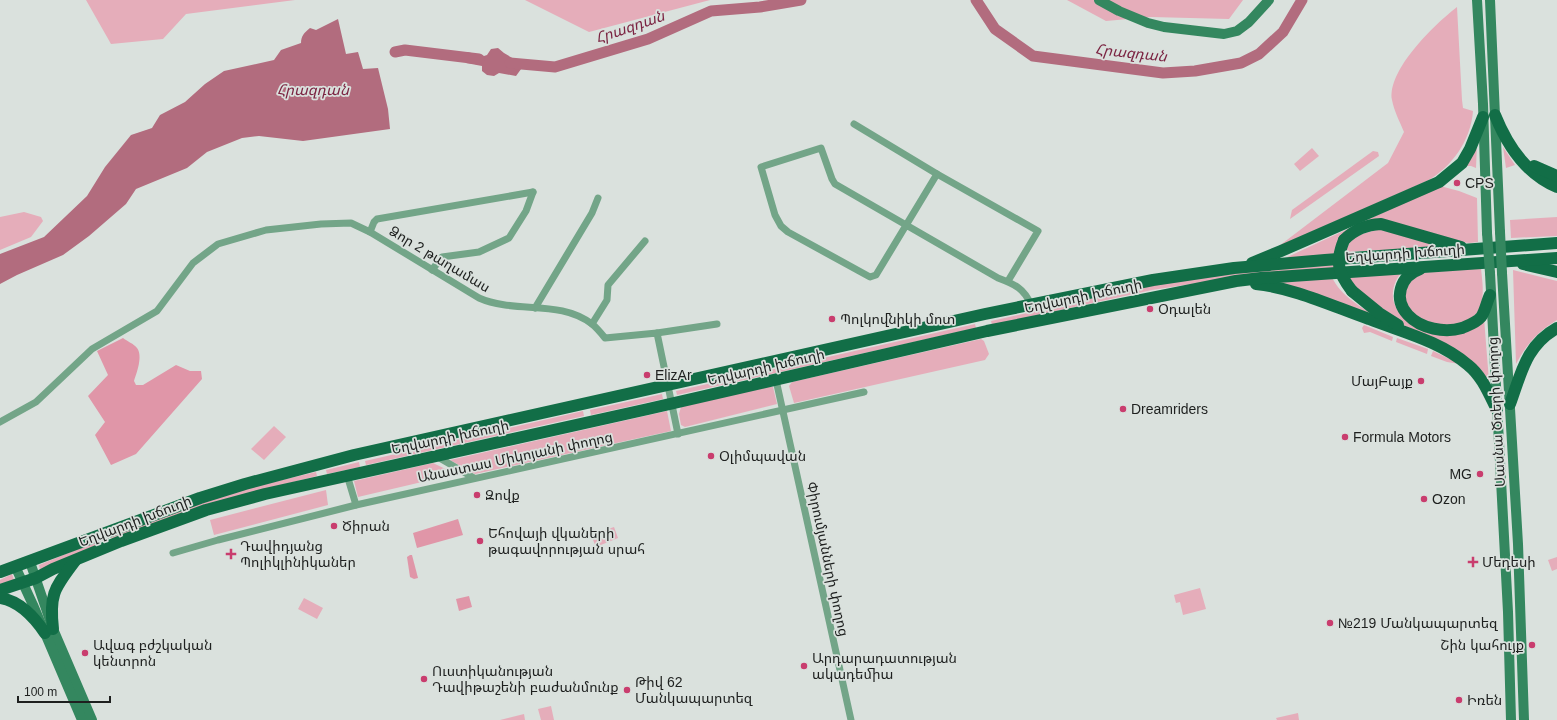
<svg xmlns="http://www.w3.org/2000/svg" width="1557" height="720" font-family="Arial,'Noto Sans Armenian',sans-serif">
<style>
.green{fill:#e5adba}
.forest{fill:#e096a8}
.water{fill:#b26c7e}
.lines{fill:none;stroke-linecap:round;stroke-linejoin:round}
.river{stroke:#b26c7e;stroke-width:11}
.street{stroke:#73a588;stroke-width:7}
.secondary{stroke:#34875f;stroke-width:10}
.primary{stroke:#126e47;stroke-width:12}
.secondary-bridge{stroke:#34875f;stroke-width:10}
.primary-bridge{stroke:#126e47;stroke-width:12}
.poi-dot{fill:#c93d6e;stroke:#dae1dd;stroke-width:1.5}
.labels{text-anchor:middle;stroke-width:3.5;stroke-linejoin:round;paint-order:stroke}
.poi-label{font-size:14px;fill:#1e201f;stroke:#dae1dd;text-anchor:start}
.street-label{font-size:14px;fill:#1e201f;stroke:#dae1dd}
.water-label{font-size:15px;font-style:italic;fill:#7b2442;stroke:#dae1dd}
</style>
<rect width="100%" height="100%" fill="#dae1dd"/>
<!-- green -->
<g class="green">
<polygon points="86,0 295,0 186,14 163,39 111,44"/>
<polygon points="525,0 710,0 589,32"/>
<polygon points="1067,0 1243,0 1229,19 1151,17 1106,21"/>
<path d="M1457 7 1462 100 1463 108 1473 111C1471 140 1452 167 1427 181L1279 246 1388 163 1404 132C1400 122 1394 111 1392 100 1387 70 1435 24 1457 7Z"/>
<polygon points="1477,144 1476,168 1471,166 1463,166"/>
<polygon points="1503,147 1515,165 1506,168"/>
<polygon points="1312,148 1319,156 1300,171 1294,164"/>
<polygon points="1373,151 1378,152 1379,156 1290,219 1292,210"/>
<polygon points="1440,186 1459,191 1477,198 1478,242 1470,243 1459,242 1376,220 1334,255 1281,260"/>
<polygon points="24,212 41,217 43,221 31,237 0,250 0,217"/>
<polygon points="1557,217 1557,236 1511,238 1510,220"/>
<path d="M1380 229 1444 247 1346 252C1349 235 1366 233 1380 229Z"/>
<polygon points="1335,264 1336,269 1198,283 1152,290 992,325 991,321 1151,285 1236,272"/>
<path d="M1481 268C1482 280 1485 295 1480 307 1472 329 1435 329 1418 318 1413 315 1409 306 1405 301L1407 283 1420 273Z"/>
<path d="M1513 270 1557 281V320C1538 331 1526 345 1516 364Z"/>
<path d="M1402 272C1391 284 1389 302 1401 314 1408 320 1417 325 1425 330L1484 318 1489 381 1399 322 1353 285 1345 275Z"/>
<path d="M1332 277C1340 296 1363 308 1380 319L1275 281Z"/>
<polygon points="975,324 976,328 677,395 676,391"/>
<polygon points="1364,325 1393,337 1392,341 1370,332 1364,333 1362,328"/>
<polygon points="1397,338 1428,349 1427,354 1396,342"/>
<polygon points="981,339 984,341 989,354 985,360 794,403 789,386 792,382"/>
<polygon points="1433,351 1460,364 1447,362 1431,356"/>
<polygon points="768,386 773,387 777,404 685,427 681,425 679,414 681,407"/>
<polygon points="662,394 663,399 591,415 590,410"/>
<polygon points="583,411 584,416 366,465 365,461"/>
<polygon points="667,411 671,431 475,474 450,460"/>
<polygon points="274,426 286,437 264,460 251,449"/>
<polygon points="359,462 360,467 327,474 326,470"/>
<polygon points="433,463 456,474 358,497 354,481"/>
<polygon points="316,472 317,476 257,491 112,540 111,536 195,503 261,485"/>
<polygon points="326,490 328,505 214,535 210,520"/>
<polygon points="614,527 618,538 596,547 591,535"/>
<polygon points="100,540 101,545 40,570 39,565"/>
<polygon points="1557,557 1557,569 1552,571 1548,560"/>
<polygon points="12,574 14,580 0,584 0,580"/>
<polygon points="1200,588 1206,609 1183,615 1180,602 1176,603 1174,595"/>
<polygon points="304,598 323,608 317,619 298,609"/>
<polygon points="551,706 554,720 541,720 538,709"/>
<polygon points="1298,713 1299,720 1277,720 1276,718"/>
<polygon points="524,714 525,720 500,720"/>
</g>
<!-- forest -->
<g class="forest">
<path d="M123 338C127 341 134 344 137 348 143 356 137 372 134 381L136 385H143L176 365 190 371H201L202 379 136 454 111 465 95 435 105 422 88 396 108 375 97 351Z"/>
<polygon points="458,519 463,535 417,548 413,533"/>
<polygon points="410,555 412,555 418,578 414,579 410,577 407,557"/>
<polygon points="469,596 472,607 459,611 456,599"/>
</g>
<!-- water -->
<g class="water">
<path d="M338 19 346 54 358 52 363 69 378 68 388 109 390 129 303 141 259 136 242 138 207 152 187 168 136 189 126 204 89 236 63 255 17 275 0 284V254L44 237 87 196 105 167 131 135 152 128 160 115 185 102 205 84 224 71 274 60 281 50 301 43C301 36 304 33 310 28L316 30Z"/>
<polygon points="498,48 504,53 524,65 516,76 499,73 494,76 487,75 482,71 482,66 466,63 465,57 467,52 484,56 487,55 491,49"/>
</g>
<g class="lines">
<!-- river -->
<g class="river">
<polyline points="976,0 995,29 1033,56 1163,73 1195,71 1241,63 1259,54 1283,32 1302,0"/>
<polyline points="395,52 405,50 479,59"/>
<polyline points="510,63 555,67 648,39 711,11 760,7 801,0"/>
</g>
<!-- street -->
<g class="street">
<path d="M854 124 937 174 876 275 870 277 788 232 781 226 775 215 761 167 821 148 832 179 835 184 998 278C1014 284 1024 288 1031 305"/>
<polyline points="937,174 1038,231 1008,281"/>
<polyline points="370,232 374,222 377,219 533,192"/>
<polyline points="432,270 442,257 479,252 509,238 526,211 533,192"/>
<polyline points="535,308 592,213 598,198"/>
<polyline points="592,324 607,300 608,285 645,241"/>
<polyline points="657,333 717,324"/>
<polyline points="776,380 851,720"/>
<path d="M0 422 36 402 92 349 157 311 193 263 218 244 266 230 321 224 351 223 370 232 479 298C515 314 560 299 592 324 597 328 601 333 605 338L657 333 678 434"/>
<polyline points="436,456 474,478"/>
<polyline points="347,475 356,505"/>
<polyline points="173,553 218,540 356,505 864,392"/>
</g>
<!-- secondary -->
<g class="secondary">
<polyline points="1099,0 1119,11 1148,23 1164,27 1224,34 1237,31 1249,22 1269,0"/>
<polyline points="1477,0 1483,104 1487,233"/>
<polyline points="1490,0 1500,232"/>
<polyline points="1490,273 1508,612 1511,720"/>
<polyline points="1502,273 1518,544 1524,720"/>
<polyline points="30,562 53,629 92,720"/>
<polyline points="15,566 33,605 82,720"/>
</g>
<!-- primary -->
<g class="primary">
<path d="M1495 115C1507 145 1526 174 1557 187"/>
<polyline points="1534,166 1557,176"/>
<path d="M1344 240C1355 229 1366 225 1381 224L1461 247"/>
<polyline points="1252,263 1281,251 1439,182 1462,163 1470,149 1483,117"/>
<polyline points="1523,264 1557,272"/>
<path d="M1420 269C1400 276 1393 299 1408 315 1421 329 1445 333 1462 328 1469 325 1476 323 1481 317 1485 312 1487 301 1490 295"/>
<path d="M1256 284C1294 288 1332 306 1369 319 1402 332 1440 341 1468 365 1482 376 1489 394 1497 410"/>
<polyline points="1352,291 1379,313 1398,325"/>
<path d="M1510 404C1521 374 1526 345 1557 328"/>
<polyline points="0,572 200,498 245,484 354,455 985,314 1153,280 1234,268 1325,260 1557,243"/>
<polyline points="0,590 36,578 53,569 121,541 206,510 265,494 648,409 987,331 1236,281 1261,278 1557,258"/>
<path d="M0 598C20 601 34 617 45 633"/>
<path d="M53 629C49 593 55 588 75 561"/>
</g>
<!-- secondary-bridge -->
<g class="secondary-bridge">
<polyline points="1500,232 1502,273"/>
<polyline points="1487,233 1490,273"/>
</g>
<!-- primary-bridge -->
<path class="primary-bridge" d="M1344 240C1335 262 1338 273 1352 291"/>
</g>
<!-- markers -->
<g class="poi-dot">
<circle cx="1457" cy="183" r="4"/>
<circle cx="1150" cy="309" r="4"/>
<circle cx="832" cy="319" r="4"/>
<circle cx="647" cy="375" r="4"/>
<circle cx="1421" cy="381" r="4"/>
<circle cx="1123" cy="409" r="4"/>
<circle cx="1345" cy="437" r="4"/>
<circle cx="711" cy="456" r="4"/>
<circle cx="1480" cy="474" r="4"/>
<circle cx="477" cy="495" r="4"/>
<circle cx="1424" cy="499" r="4"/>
<circle cx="334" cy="526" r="4"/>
<circle cx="480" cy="541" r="4"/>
<path d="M229 548h4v4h4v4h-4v4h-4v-4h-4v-4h4z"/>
<path d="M1471 556h4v4h4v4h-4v4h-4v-4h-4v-4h4z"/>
<circle cx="1330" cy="623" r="4"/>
<circle cx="1532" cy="645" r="4"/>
<circle cx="85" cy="653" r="4"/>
<circle cx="804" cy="666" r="4"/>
<circle cx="424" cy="679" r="4"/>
<circle cx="627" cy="690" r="4"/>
<circle cx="1459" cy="700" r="4"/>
</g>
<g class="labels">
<!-- poi labels -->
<g class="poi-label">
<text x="1465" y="188">CPS</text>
<text x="1158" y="314">Օդալեն</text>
<text x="840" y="324">Պոլկովնիկի մոտ</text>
<text x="655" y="380">ElizAr</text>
<text x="1413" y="386" text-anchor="end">ՄայԲայք</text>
<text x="1131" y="414">Dreamriders</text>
<text x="1353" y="442">Formula Motors</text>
<text x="719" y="461">Օլիմպավան</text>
<text x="1472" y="479" text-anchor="end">MG</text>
<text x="485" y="500">Զովք</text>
<text x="1432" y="504">Ozon</text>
<text x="342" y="531">Ծիրան</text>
<text x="488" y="538">Եհովայի վկաների<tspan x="488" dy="16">թագավորության սրահ</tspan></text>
<text x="240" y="551">Դավիդյանց<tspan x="240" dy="16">Պոլիկլինիկաներ</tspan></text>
<text x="1482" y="567">Մեդեսի</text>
<text x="1338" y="628">№219 Մանկապարտեզ</text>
<text x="93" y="650">Ավագ բժշկական<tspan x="93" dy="16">կենտրոն</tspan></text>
<text x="1524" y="650" text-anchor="end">Շին կահույք</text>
<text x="812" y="663">Արդարադատության<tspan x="812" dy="16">ակադեմիա</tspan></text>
<text x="432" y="676">Ուստիկանության<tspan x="432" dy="16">Դավիթաշենի բաժանմունք</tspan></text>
<text x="635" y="687">Թիվ 62<tspan x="635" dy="16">Մանկապարտեզ</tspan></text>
<text x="1467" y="705">Իռեն</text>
</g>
<!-- street labels -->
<g class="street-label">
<text transform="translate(1405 253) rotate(-4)" y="5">Եղվարդի խճուղի</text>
<text transform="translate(440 259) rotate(31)" y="5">Ձոր 2 թաղամաս</text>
<text transform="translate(1083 296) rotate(-12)" y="5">Եղվարդի խճուղի</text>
<text transform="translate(766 367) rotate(-13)" y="5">Եղվարդի խճուղի</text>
<text transform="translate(1496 412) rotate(-93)" y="5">Սասնա Ծռերի փողոց</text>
<text transform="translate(450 437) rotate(-12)" y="5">Եղվարդի խճուղի</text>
<text transform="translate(515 457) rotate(-12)" y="5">Անաստաս Միկոյանի փողոց</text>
<text transform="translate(135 521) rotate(-21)" y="5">Եղվարդի խճուղի</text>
<text transform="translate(828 559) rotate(78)" y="5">Փիրումյանների փողոց</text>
</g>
<!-- water labels -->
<g class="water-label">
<text transform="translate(630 27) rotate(-19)" y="5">Հրազդան</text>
<text transform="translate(1131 53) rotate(6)" y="5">Հրազդան</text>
<text x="313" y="95">Հրազդան</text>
</g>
</g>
<!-- scale -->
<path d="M18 696v6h92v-6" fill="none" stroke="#1e201f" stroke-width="2"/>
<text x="24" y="696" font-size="12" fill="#1e201f" stroke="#dae1dd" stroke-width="3" paint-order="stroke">100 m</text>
</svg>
